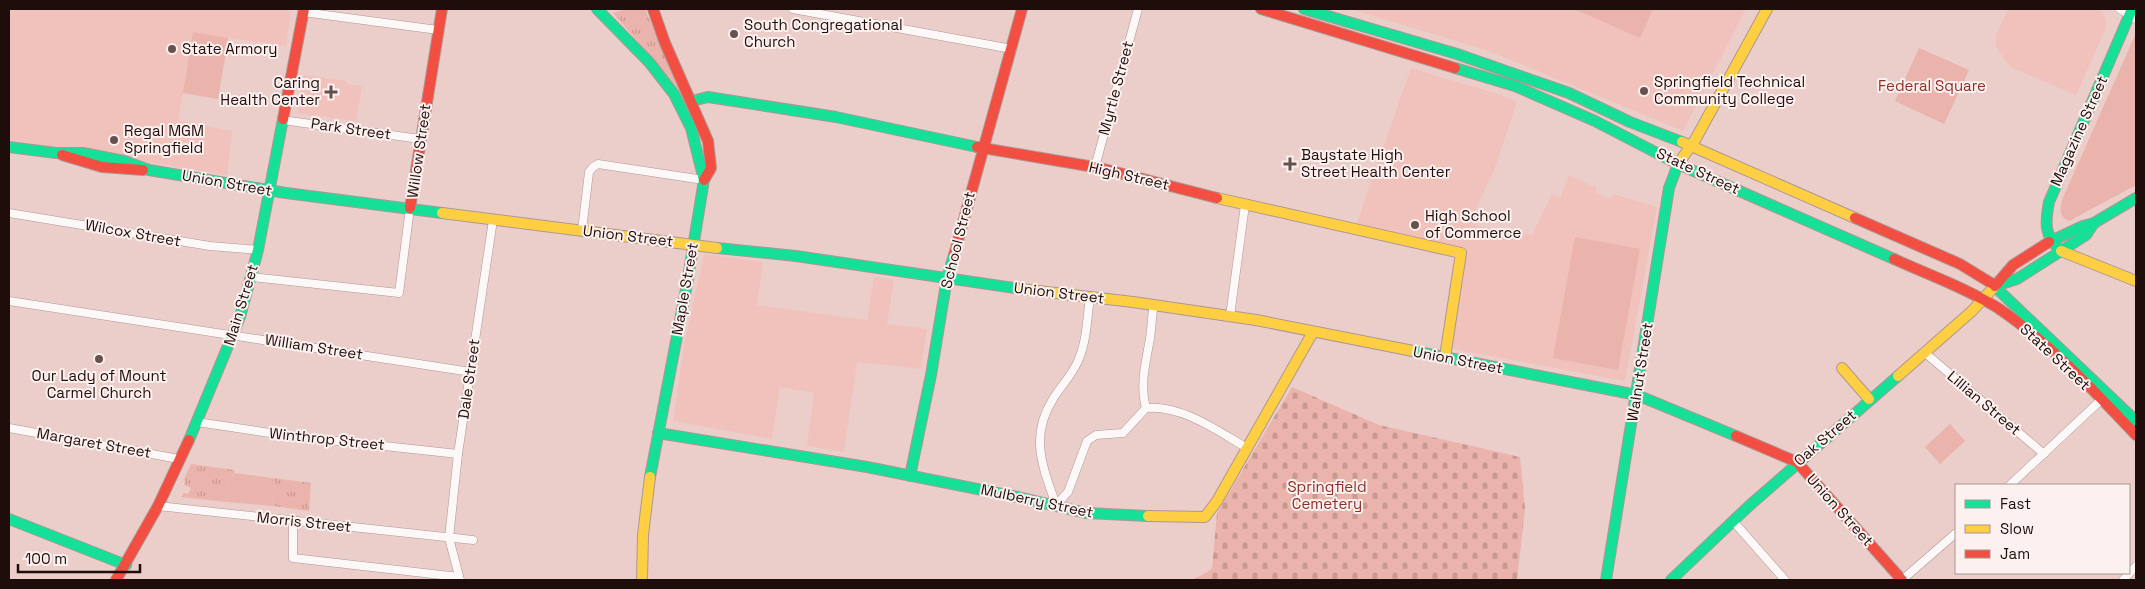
<svg xmlns="http://www.w3.org/2000/svg" width="2145" height="589" font-family="'Space Grotesk',sans-serif">
<style>
.built{fill:#f0c2bb}
.grass{fill:url(#grass-tufts)}
.cemetery{fill:url(#cemetery-stones)}
.green{fill:#eab3ab}
.lines{fill:none;stroke-linecap:round;stroke-linejoin:round}
.street-casing{stroke:#ad9794;stroke-width:9}
.fast-casing{stroke:#ad9794;stroke-width:12}
.slow-casing{stroke:#ad9794;stroke-width:12}
.jam-casing{stroke:#ad9794;stroke-width:12}
.street{stroke:#fcf8f7;stroke-width:8}
.fast{stroke:#16e098;stroke-width:10}
.slow{stroke:#ffcf43;stroke-width:10}
.jam{stroke:#f24e42;stroke-width:10}
.poi-dot{fill:#66514e;stroke:#fcf1ef;stroke-width:2}
.labels{text-anchor:middle;stroke-width:4;stroke-linejoin:round;paint-order:stroke}
.poi-label{font-size:15px;fill:#1f0d0b;stroke:#fcf1ef;text-anchor:start}
.park-label{font-size:15px;fill:#8d2f27;stroke:#fcf1ef}
.street-label{font-size:15px;fill:#1f0d0b;stroke:#fcf1ef}
</style>
<defs>
<pattern id="grass-tufts" width="24" height="20" patternUnits="userSpaceOnUse" patternTransform="scale(1.25)"><rect width="24" height="20" fill="#eab3ab"/><path d="M3 7l-1-3M5 7V3M7 7l1-3M15 17l-1-3M17 17v-4M19 17l1-3" fill="none" stroke="#c89992"/></pattern>
<pattern id="cemetery-stones" width="16" height="16" patternUnits="userSpaceOnUse" patternTransform="scale(1.25)"><rect width="16" height="16" fill="#eab3ab"/><path d="M2 7V4a2 2 0 0 1 4 0v3zM10 15v-3a2 2 0 0 1 4 0v3z" fill="#c89992"/></pattern>
</defs>
<rect width="100%" height="100%" fill="#ebceca"/>
<!-- built -->
<g class="built">
<polygon points="10,9 291,9 286,46 229,38 218,99 183,93 178,121 232,131 227,175 9,140"/>
<polygon points="1350,9 1746,9 1683,131 1486,50"/>
<polygon points="2008,9 2097,9 2102,12 2106,20 2106,28 2076,95 2010,67 1996,47 1996,35"/>
<polygon points="1411,68 1504,96 1517,102 1493,173 1472,217 1473,222 1477,226 1532,235 1552,194 1560,197 1569,175 1597,188 1595,192 1610,199 1613,194 1657,207 1625,381 1442,347 1458,249 1356,225"/>
<polygon points="304,75 347,81 347,84 362,86 356,121 297,113"/>
<polygon points="704,254 763,262 757,305 867,320 874,277 894,279 887,324 927,329 921,369 857,362 844,452 807,446 814,393 780,387 772,439 673,421 684,345"/>
</g>
<!-- grass -->
<g class="grass">
<polygon points="626,9 645,9 682,93 613,13"/>
<polygon points="191,464 234,470 234,473 311,483 309,511 273,506 275,481 229,476 227,502 181,497 184,493 188,494 191,488 184,485 185,480 184,479"/>
</g>
<!-- cemetery -->
<polygon class="cemetery" points="1292,387 1379,425 1520,457 1525,509 1517,580 1193,580 1212,569 1217,513"/>
<!-- green -->
<g class="green">
<polygon points="1574,9 1653,9 1640,38"/>
<polygon points="193,32 228,38 218,99 183,93"/>
<path d="M2136 33V185L2069 221C2059 217 2060 209 2062 200Z"/>
<polygon points="1919,48 1969,70 1944,124 1895,101"/>
<polygon points="1575,237 1640,249 1618,370 1553,358"/>
<polygon points="1950,424 1965,441 1940,464 1925,447"/>
<polygon points="229,476 275,481 273,506 227,502"/>
</g>
<g class="lines">
<defs>
<g id="street">
<polyline points="793,9 1012,49"/>
<polyline points="2120,9 2136,19"/>
<polyline points="303,12 438,30"/>
<polyline points="282,120 420,139"/>
<polyline points="1095,167 1138,9"/>
<polyline points="9,213 210,246 258,250"/>
<polyline points="582,230 589,172 593,167 598,164 704,180"/>
<polyline points="252,277 399,293 410,208"/>
<polyline points="9,301 471,372"/>
<polyline points="1230,316 1245,205"/>
<polyline points="1924,352 2044,454"/>
<path d="M1146 408C1140 386 1145 365 1149 344 1152 331 1151 318 1154 305"/>
<polyline points="197,422 283,435 458,454"/>
<polyline points="9,428 179,459"/>
<polyline points="2010,485 2101,400"/>
<path d="M1056 505 1068 492 1087 441 1096 435 1123 433 1146 408C1182 405 1216 430 1247 448"/>
<path d="M1056 505C1043 467 1029 437 1053 399 1061 386 1072 375 1078 361 1087 341 1087 318 1090 297"/>
<polyline points="158,506 473,540"/>
<polyline points="293,521 293,558 459,577"/>
<polyline points="1733,521 1785,580"/>
<polyline points="460,580 449,538 458,454 493,220"/>
<polyline points="1902,580 1956,533"/>
<polyline points="2123,580 2136,566"/>
</g>
<g id="fast">
<polyline points="597,9 649,62 674,94 691,128 704,180 687,284 650,477"/>
<polyline points="1304,9 1457,54 1569,93 1630,122 1682,142"/>
<polyline points="1455,68 1515,86 1595,121 1678,164 1894,259"/>
<polyline points="692,101 708,97 836,117 977,147"/>
<polyline points="9,147 56,153 83,153 124,161 149,170 286,193 442,213"/>
<polyline points="2049,242 2083,226 2094,223 2136,198"/>
<polyline points="717,248 796,256 1021,289"/>
<polyline points="2061,251 2086,235 2094,223"/>
<polyline points="1991,283 2136,421"/>
<path d="M1995 286 2017 279 2061 251C2044 236 2045 223 2049 202L2132 9"/>
<polyline points="1413,351 1637,395 1736,436"/>
<polyline points="658,433 867,467 1018,497 1086,513 1148,516"/>
<polyline points="189,440 240,317 258,250 283,119"/>
<polyline points="910,476 931,375 947,278 954,255"/>
<polyline points="9,519 126,565"/>
<polyline points="1606,580 1669,188 1678,164"/>
<polyline points="1671,580 1750,505 1898,376"/>
</g>
<g id="slow">
<polyline points="1682,142 1855,218"/>
<polyline points="1678,164 1695,140 1767,9"/>
<polyline points="1217,198 1461,253 1445,357"/>
<polyline points="442,213 717,248"/>
<polyline points="2061,251 2136,281"/>
<polyline points="1021,289 1133,302 1256,320 1413,351"/>
<polyline points="1842,368 1869,399"/>
<polyline points="1898,376 1972,311 1995,286"/>
<polyline points="1148,516 1205,517 1217,501 1313,332"/>
<polyline points="642,580 643,535 650,477"/>
</g>
<g id="jam">
<polyline points="653,9 665,43 708,141 711,168 704,180"/>
<polyline points="1261,9 1455,68"/>
<polyline points="283,119 304,9"/>
<polyline points="977,147 1100,168 1217,198"/>
<polyline points="62,155 102,167 143,170"/>
<polyline points="410,208 442,9"/>
<polyline points="1855,218 1960,264 1991,283"/>
<polyline points="954,255 1022,9"/>
<path d="M1894 259C1929 275 1966 288 1998 308 2050 343 2093 390 2136 435"/>
<polyline points="1995,286 2013,265 2049,242"/>
<polyline points="1736,436 1797,462 1902,580"/>
<polyline points="116,580 158,506 189,440"/>
</g>
</defs>
<!-- street casing -->
<use href="#street" class="street-casing"/>
<!-- fast casing -->
<use href="#fast" class="fast-casing"/>
<!-- slow casing -->
<use href="#slow" class="slow-casing"/>
<!-- jam casing -->
<use href="#jam" class="jam-casing"/>
<!-- street -->
<use href="#street" class="street"/>
<!-- fast -->
<use href="#fast" class="fast"/>
<!-- slow -->
<use href="#slow" class="slow"/>
<!-- jam -->
<use href="#jam" class="jam"/>
</g>
<!-- markers -->
<g class="poi-dot">
<circle cx="734" cy="34" r="5"/>
<circle cx="172" cy="49" r="5"/>
<circle cx="1644" cy="91" r="5"/>
<path d="M328.5 84.5h5v5h5v5h-5v5h-5v-5h-5v-5h5z"/>
<circle cx="114" cy="140" r="5"/>
<path d="M1287.5 156.5h5v5h5v5h-5v5h-5v-5h-5v-5h5z"/>
<circle cx="1415" cy="225" r="5"/>
<circle cx="99" cy="359" r="5"/>
</g>
<g class="labels">
<!-- poi labels -->
<g class="poi-label">
<text x="744" y="30">South Congregational<tspan x="744" dy="17">Church</tspan></text>
<text x="182" y="54">State Armory</text>
<text x="1654" y="87">Springfield Technical<tspan x="1654" dy="17">Community College</tspan></text>
<text x="320" y="88" text-anchor="end">Caring<tspan x="320" dy="17">Health Center</tspan></text>
<text x="124" y="136">Regal MGM<tspan x="124" dy="17">Springfield</tspan></text>
<text x="1301" y="160">Baystate High<tspan x="1301" dy="17">Street Health Center</tspan></text>
<text x="1425" y="221">High School<tspan x="1425" dy="17">of Commerce</tspan></text>
<text x="99" y="381" text-anchor="middle">Our Lady of Mount<tspan x="99" dy="17">Carmel Church</tspan></text>
</g>
<!-- park labels -->
<g class="park-label">
<text x="1932" y="91">Federal Square</text>
<text x="1327" y="492">Springfield<tspan x="1327" dy="17">Cemetery</tspan></text>
</g>
<!-- street labels -->
<g class="street-label">
<text transform="translate(1116 88) rotate(-75)" y="5">Myrtle Street</text>
<text transform="translate(351 129) rotate(8)" y="5">Park Street</text>
<text transform="translate(2079 131) rotate(-66)" y="5">Magazine Street</text>
<text transform="translate(419 151) rotate(-82)" y="5">Willow Street</text>
<text transform="translate(1698 171) rotate(25)" y="5">State Street</text>
<text transform="translate(1129 176) rotate(13)" y="5">High Street</text>
<text transform="translate(227 183) rotate(10)" y="5">Union Street</text>
<text transform="translate(133 233) rotate(10)" y="5">Wilcox Street</text>
<text transform="translate(628 236) rotate(7)" y="5">Union Street</text>
<text transform="translate(958 240) rotate(-76)" y="5">School Street</text>
<text transform="translate(685 289) rotate(-80)" y="5">Maple Street</text>
<text transform="translate(1059 293) rotate(7)" y="5">Union Street</text>
<text transform="translate(241 305) rotate(-73)" y="5">Main Street</text>
<text transform="translate(314 347) rotate(9)" y="5">William Street</text>
<text transform="translate(2055 357) rotate(43)" y="5">State Street</text>
<text transform="translate(1458 360) rotate(11)" y="5">Union Street</text>
<text transform="translate(1640 372) rotate(-81)" y="5">Walnut Street</text>
<text transform="translate(469 379) rotate(-82)" y="5">Dale Street</text>
<text transform="translate(1984 403) rotate(40)" y="5">Lillian Street</text>
<text transform="translate(1825 438) rotate(-41)" y="5">Oak Street</text>
<text transform="translate(327 439) rotate(6)" y="5">Winthrop Street</text>
<text transform="translate(94 443) rotate(10)" y="5">Margaret Street</text>
<text transform="translate(1037 501) rotate(12)" y="5">Mulberry Street</text>
<text transform="translate(1840 510) rotate(48)" y="5">Union Street</text>
<text transform="translate(304 522) rotate(6)" y="5">Morris Street</text>
</g>
</g>
<!-- border -->
<rect width="2145" height="589" fill="none" stroke="#1f0d0b" stroke-width="20"/>
<!-- legend -->
<rect x="1955" y="484" width="175" height="90" fill="#fcf1ef" stroke="#a49694"/>
<rect x="1965" y="500" width="25" height="8" fill="#16e098" stroke="#a49694"/>
<text x="2000" y="509" font-size="15" fill="#1f0d0b">Fast</text>
<rect x="1965" y="525" width="25" height="8" fill="#ffcf43" stroke="#a49694"/>
<text x="2000" y="534" font-size="15" fill="#1f0d0b">Slow</text>
<rect x="1965" y="550" width="25" height="8" fill="#f24e42" stroke="#a49694"/>
<text x="2000" y="559" font-size="15" fill="#1f0d0b">Jam</text>
<!-- scale -->
<path d="M18 564v8h122v-8" fill="none" stroke="#1f0d0b" stroke-width="2.5"/>
<text x="25" y="564" font-size="15" fill="#1f0d0b" stroke="#fcf1ef" stroke-width="4" paint-order="stroke">100 m</text>
</svg>
